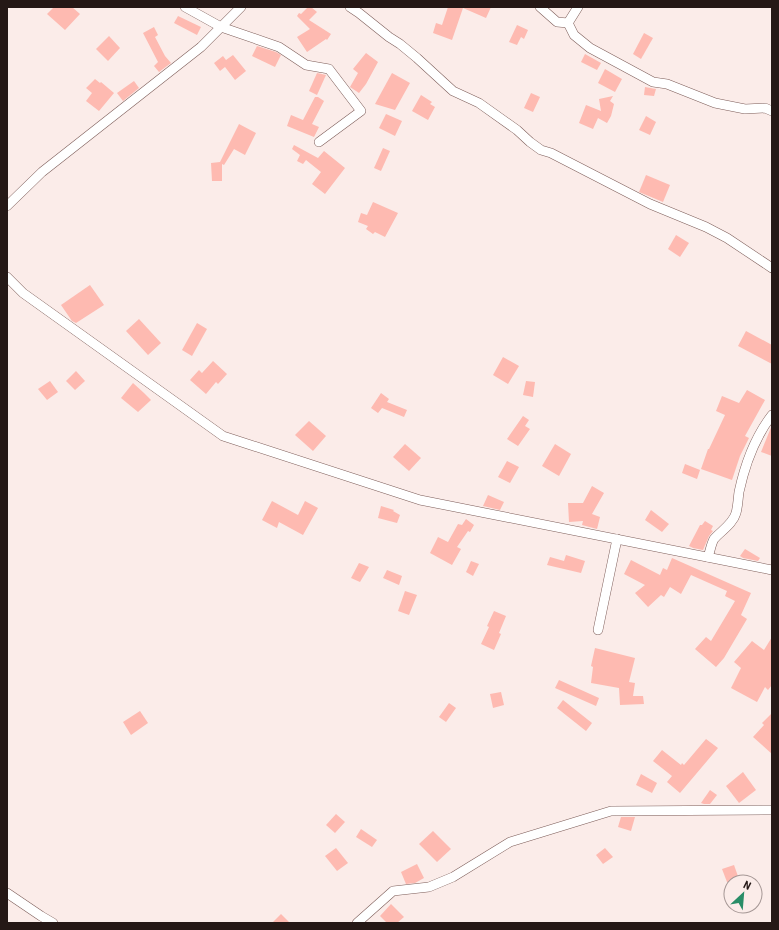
<svg xmlns="http://www.w3.org/2000/svg" width="779" height="930" font-family="'Roboto Condensed',sans-serif">
<style>
.building{fill:#febab1}
.lines{fill:none;stroke-linecap:round;stroke-linejoin:round}
.minor-casing{stroke:#7d5d59;stroke-width:10}
.minor{stroke:#fff;stroke-width:9}
</style>
<rect width="100%" height="100%" fill="#fbece9"/>
<!-- building -->
<g class="building">
<polygon points="54,7 72,7 80,14 65,30 47,14"/>
<polygon points="308,7 311,7 317,12 309,20 331,34 327,40 326,39 307,52 297,37 310,29 297,16 299,13 301,14"/>
<polygon points="448,7 491,7 486,18 463,8 452,40 433,33 436,23 442,25"/>
<polygon points="178,16 201,27 197,35 174,23"/>
<polygon points="517,25 528,30 524,39 521,37 517,45 509,42"/>
<polygon points="154,27 158,35 155,37 165,56 171,63 159,72 154,66 158,62 143,33"/>
<polygon points="644,33 653,38 641,59 633,54"/>
<polygon points="109,36 120,48 108,61 96,49"/>
<polygon points="257,46 276,52 281,55 275,67 252,56"/>
<polygon points="366,53 378,62 366,84 359,93 350,87 358,73 353,69"/>
<polygon points="585,54 601,63 597,70 581,62"/>
<polygon points="233,55 246,71 235,80 225,67 220,71 214,63 223,56 226,60"/>
<polygon points="605,69 622,79 615,92 598,83"/>
<polygon points="317,73 326,75 317,95 309,91"/>
<polygon points="392,73 410,83 395,110 375,104"/>
<polygon points="95,79 100,83 101,82 114,93 99,111 86,101 92,93 86,88"/>
<polygon points="134,81 139,88 123,101 117,93"/>
<polygon points="645,87 656,89 654,96 644,95"/>
<polygon points="531,93 540,97 533,112 524,108"/>
<polygon points="421,95 432,102 430,104 435,107 428,120 412,111"/>
<polygon points="613,96 610,101 614,104 611,116 607,123 598,118 593,129 579,123 586,105 601,111 599,99"/>
<polygon points="315,97 318,97 324,101 312,124 319,127 314,137 287,126 291,115 303,120"/>
<polygon points="386,114 402,121 395,136 379,128"/>
<polygon points="646,116 656,122 650,135 639,130"/>
<polygon points="239,124 256,133 245,155 234,149 224,165 222,164 222,181 212,181 211,163 220,162"/>
<polygon points="294,145 318,158 324,151 345,168 325,194 312,184 321,172 306,160 303,164 297,161 300,155 292,149"/>
<polygon points="383,148 390,151 381,171 374,168"/>
<polygon points="646,175 670,185 663,202 639,192"/>
<polygon points="373,202 398,213 385,237 375,232 373,234 366,229 368,226 358,222 361,213 367,215"/>
<polygon points="676,235 689,243 680,257 668,249"/>
<polygon points="90,285 104,305 76,323 72,321 61,305"/>
<polygon points="139,319 161,343 148,355 126,331"/>
<polygon points="197,323 207,329 192,356 182,350"/>
<polygon points="746,331 772,345 772,364 738,346"/>
<polygon points="503,357 519,366 508,384 493,375"/>
<polygon points="213,361 227,374 218,384 216,382 206,394 190,380 199,370 202,373"/>
<polygon points="76,371 85,381 75,390 66,381"/>
<polygon points="50,381 58,392 47,400 38,389"/>
<polygon points="526,381 535,382 533,397 523,395"/>
<polygon points="133,383 144,393 151,400 138,412 121,398"/>
<polygon points="747,390 765,400 745,436 749,438 740,456 732,480 701,469 708,449 709,449 725,415 716,411 722,396 739,403"/>
<polygon points="381,393 389,399 387,402 407,410 404,417 382,408 378,413 371,408"/>
<polygon points="523,416 529,420 525,426 530,429 518,446 507,439"/>
<polygon points="309,421 326,436 313,451 295,435"/>
<polygon points="772,425 772,456 761,452"/>
<polygon points="405,444 421,458 409,471 393,457"/>
<polygon points="555,444 571,454 559,476 542,466"/>
<polygon points="507,461 519,467 510,483 498,477"/>
<polygon points="685,464 700,470 697,479 682,473"/>
<polygon points="592,486 604,493 592,514 600,517 597,529 582,525 583,521 569,522 568,503 583,503"/>
<polygon points="488,495 504,502 500,510 483,506"/>
<polygon points="272,501 298,515 305,501 318,508 303,535 279,522 277,528 262,520"/>
<polygon points="381,506 394,510 393,511 400,515 397,523 378,518"/>
<polygon points="651,510 669,524 662,532 645,520"/>
<polygon points="466,519 474,525 470,532 468,531 457,547 461,549 452,565 430,553 438,537 448,542 458,524 462,525"/>
<polygon points="705,521 713,526 711,530 713,531 709,536 703,550 693,548 689,546 700,525 702,525"/>
<polygon points="745,549 760,558 758,561 743,558 740,556"/>
<polygon points="566,555 585,561 581,573 547,565 550,557 564,561"/>
<polygon points="672,558 751,593 741,615 747,619 724,658 716,667 695,649 706,637 711,641 735,601 725,596 727,591 691,575 681,594 670,587 664,597 661,595 648,607 635,593 645,585 624,574 631,560 660,575 663,568 667,570"/>
<polygon points="471,561 479,564 473,576 466,572"/>
<polygon points="359,563 369,567 360,582 351,578"/>
<polygon points="387,570 402,576 399,585 383,578"/>
<polygon points="405,591 417,595 409,615 398,611"/>
<polygon points="494,611 506,616 499,633 501,634 494,650 481,644 489,627 487,626"/>
<polygon points="772,637 772,685 768,690 765,687 757,702 731,688 741,668 734,662 752,641 764,650"/>
<polygon points="595,648 635,658 629,682 635,683 633,696 643,696 644,704 620,705 619,688 591,683 593,667 591,666"/>
<polygon points="559,680 599,698 596,706 555,688"/>
<polygon points="501,692 504,705 493,708 490,694"/>
<polygon points="563,700 592,723 586,731 557,708"/>
<polygon points="449,703 456,708 446,722 439,717"/>
<polygon points="140,711 148,723 131,735 123,722"/>
<polygon points="772,713 772,754 753,737 764,725 762,723"/>
<polygon points="706,739 718,748 680,793 667,782 672,776 653,761 662,750 681,765 682,763 684,765"/>
<polygon points="743,772 756,790 739,803 726,786"/>
<polygon points="641,774 657,783 652,793 636,785"/>
<polygon points="710,790 717,795 710,804 704,804 701,803"/>
<polygon points="336,814 345,822 335,833 326,825"/>
<polygon points="621,817 635,817 631,831 618,827"/>
<polygon points="361,829 377,840 372,847 356,837"/>
<polygon points="433,831 451,849 437,862 419,844"/>
<polygon points="336,848 348,863 337,871 325,856"/>
<polygon points="605,848 613,857 603,864 596,855"/>
<polygon points="417,864 424,878 415,883 406,884 401,872"/>
<polygon points="734,865 740,882 727,882 722,869"/>
<polygon points="391,904 404,917 397,923 387,923 380,916"/>
<polygon points="281,914 290,923 272,923"/>
</g>
<g class="lines">
<defs>
<g id="minor">
<polyline points="185,7 221,27 279,47 306,65 329,69 361,111 319,142"/>
<polyline points="350,7 359,13 389,37 400,44 417,58 453,91 479,103 517,130 530,142 541,150 551,153 650,204 706,227 727,238 772,268"/>
<polyline points="540,7 557,22 568,23"/>
<polyline points="578,7 568,23 574,35 590,48 653,82 667,84 715,103 745,109 765,108 772,111"/>
<polyline points="7,206 42,172 201,47 241,7"/>
<polyline points="7,277 23,293 223,436 420,500 772,570"/>
<path d="M708 557C710 552 711 544 714 539 721 531 733 524 736 513 738 506 738 499 739 492 745 464 755 437 772 415"/>
<polyline points="598,630 617,539"/>
<polyline points="7,893 41,916 53,923"/>
<polyline points="357,923 393,891 429,887 453,877 510,842 611,811 772,810"/>
</g>
</defs>
<!-- minor casing -->
<use href="#minor" class="minor-casing"/>
<!-- minor -->
<use href="#minor" class="minor"/>
</g>
<!-- border -->
<rect width="779" height="930" fill="none" stroke="#251816" stroke-width="16"/>
<!-- north arrow -->
<g transform="translate(743 894) rotate(26)"><circle r="19" fill="#fbece9" stroke="#a59795"/>
<path d="M0-3L7 15L0 10L-7 15Z" fill="#298d67"/>
<text y="-6" font-size="11" font-weight="bold" text-anchor="middle" fill="#251816">N</text>
</g>
</svg>
